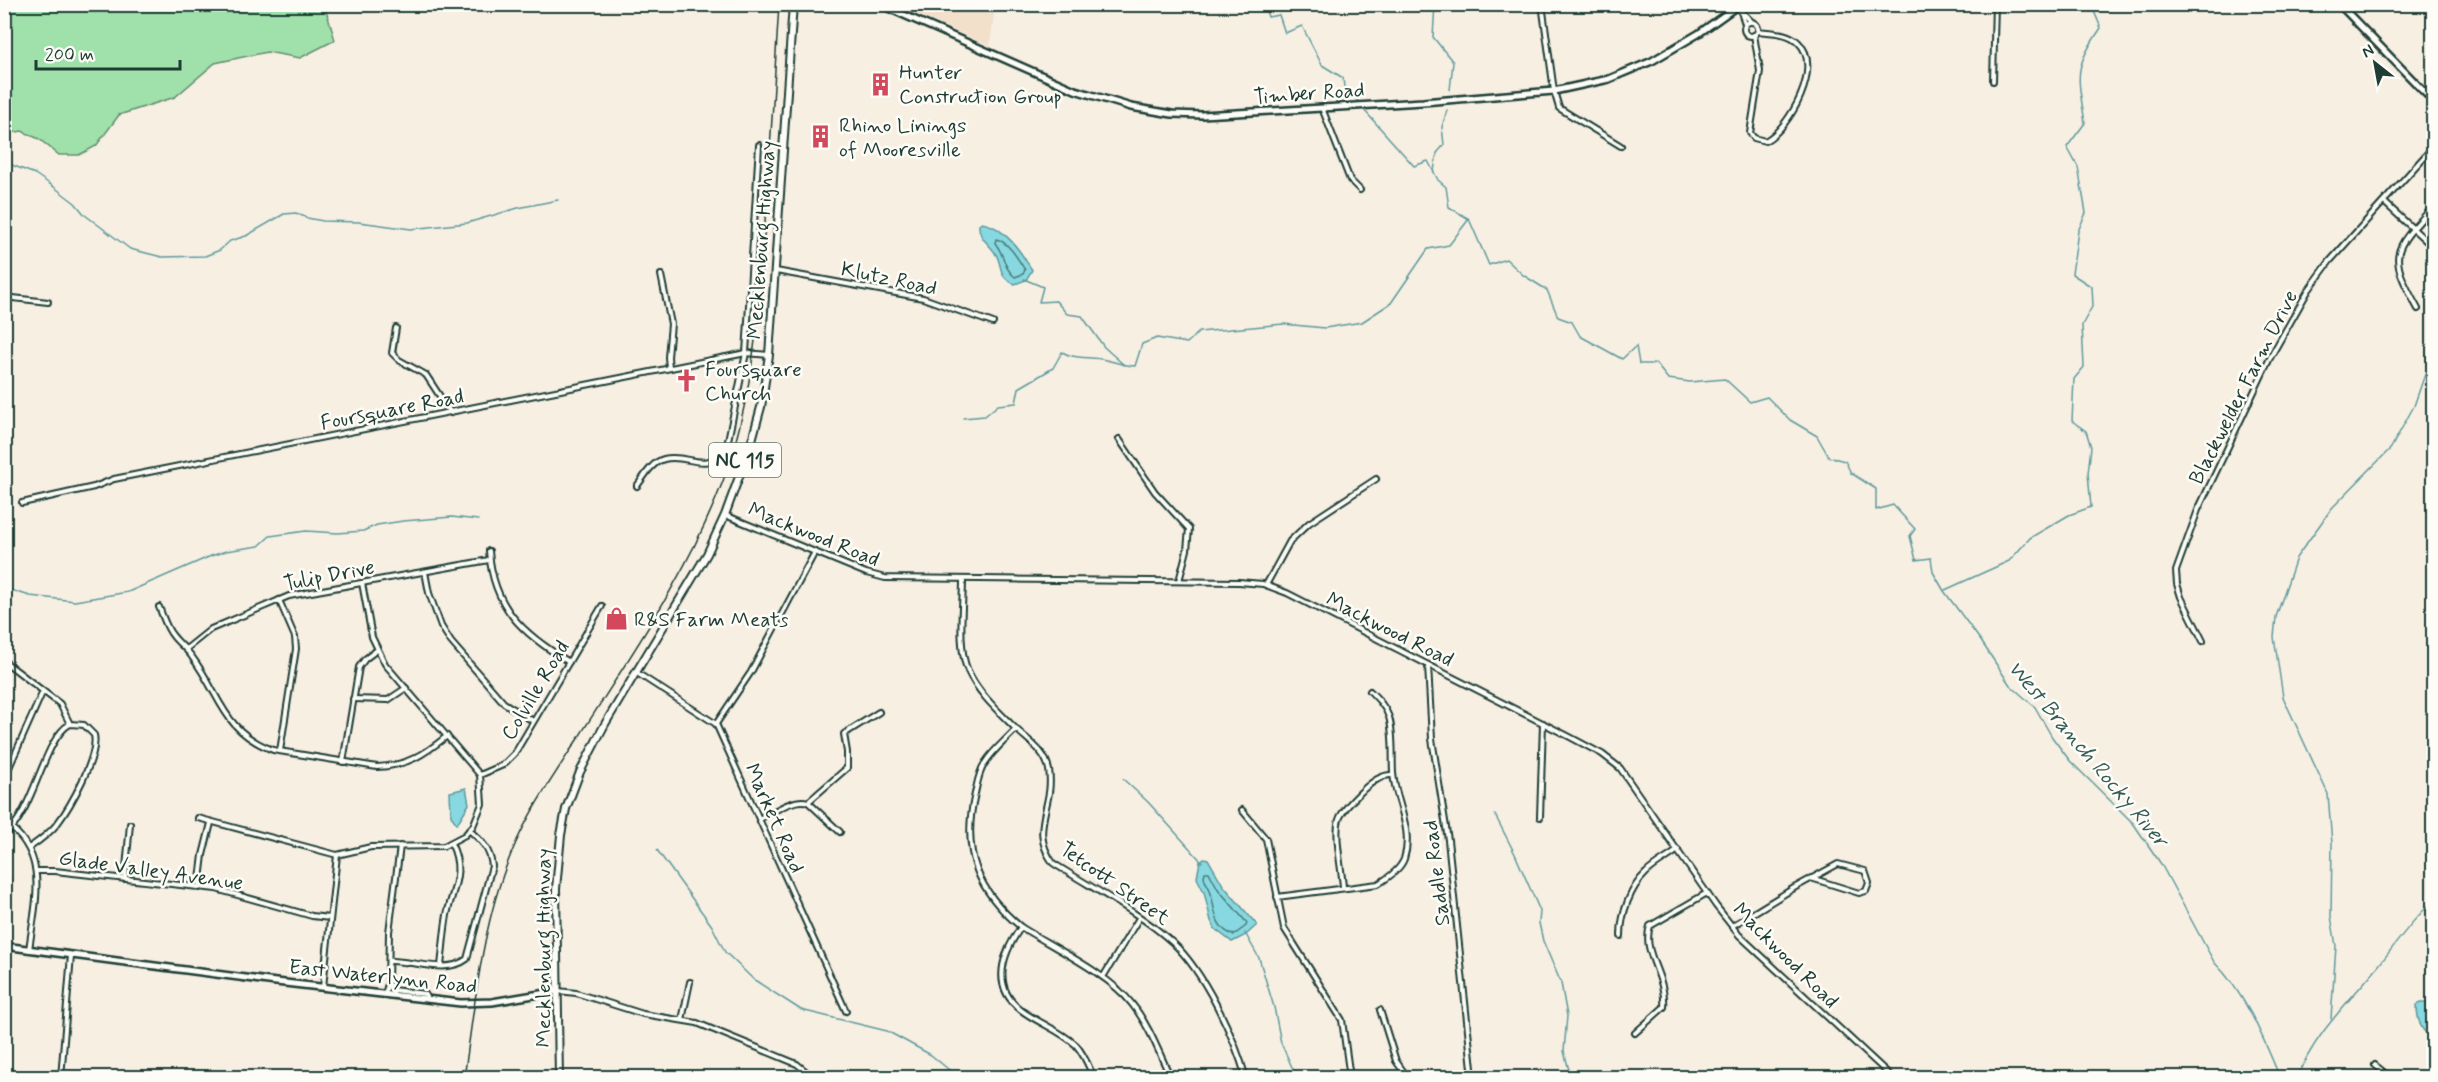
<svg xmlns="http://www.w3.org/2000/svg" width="2438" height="1082" font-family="Mynerve,sans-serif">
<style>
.built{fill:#f2e0cb}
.green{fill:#a0e0aa;stroke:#608e6f;stroke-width:1.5}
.water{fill:#87d8e1;stroke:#5d9a9c;stroke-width:1.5}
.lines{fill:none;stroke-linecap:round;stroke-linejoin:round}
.shore{stroke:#497b79;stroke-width:1.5}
.stream{stroke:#5d9a9c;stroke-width:1.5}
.street-casing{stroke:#1f3d34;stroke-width:8}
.secondary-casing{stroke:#1f3d34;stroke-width:10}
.primary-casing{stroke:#1f3d34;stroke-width:10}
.street{stroke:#fdfcf7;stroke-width:4}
.secondary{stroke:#fdfcf7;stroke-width:5}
.primary{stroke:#fdfcf7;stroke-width:6}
.rail{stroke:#1f3d34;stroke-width:1.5}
.labels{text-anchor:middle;stroke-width:5;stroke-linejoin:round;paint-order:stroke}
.shield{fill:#fdfcf7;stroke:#62766e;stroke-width:1.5}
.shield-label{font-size:20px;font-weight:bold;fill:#1f3d34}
.poi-label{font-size:21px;fill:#1f3d34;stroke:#fdfcf7;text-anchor:start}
.street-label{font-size:21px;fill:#1f3d34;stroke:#fdfcf7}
.water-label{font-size:22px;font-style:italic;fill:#345c57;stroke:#fdfcf7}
</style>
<rect width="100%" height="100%" fill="#f8efe3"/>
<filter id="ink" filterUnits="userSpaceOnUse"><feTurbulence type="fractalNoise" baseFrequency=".0167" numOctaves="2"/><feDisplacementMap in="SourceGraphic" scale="12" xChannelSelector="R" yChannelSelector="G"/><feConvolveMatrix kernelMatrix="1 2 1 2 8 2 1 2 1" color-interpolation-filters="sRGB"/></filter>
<g filter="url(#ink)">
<!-- built -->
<polygon class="built" points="896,5 995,5 990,46"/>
<!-- green -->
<polygon class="green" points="324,4 335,40 300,58 267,52 215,63 175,97 119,115 96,146 79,155 59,155 39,139 22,131 5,134 5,5"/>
<!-- water -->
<g class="water">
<path d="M982 223C1004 226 1021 252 1032 270L1026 280 1015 284C997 278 1003 264 995 253 989 243 978 238 979 225Z"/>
<polygon points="466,788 469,804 457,824 451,816 450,792"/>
<polygon points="1204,858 1208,859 1223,885 1257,925 1246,935 1232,942 1215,929 1211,921 1204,892 1197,878 1200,861"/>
<path d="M2421 1003H2433V1038C2420 1032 2417 1019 2417 1005Z"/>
</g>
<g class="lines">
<!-- shore -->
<g class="shore">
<path d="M996 239C1009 242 1018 259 1025 270L1023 274 1015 277C1003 268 1005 255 995 243Z"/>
<path d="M1205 872H1209L1218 889 1247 923 1246 926 1234 935C1213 929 1215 906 1210 890 1207 883 1202 879 1205 872Z"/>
</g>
<!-- stream -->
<g class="stream">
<polyline points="1264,4 1268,17 1279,15 1285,33 1302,26 1322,65 1343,78 1344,87 1359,102"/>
<polyline points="1435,4 1433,37 1453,62 1450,90"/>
<path d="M1364 110 1414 166 1428 161 1438 180 1446 187 1449 207 1469 219 1489 265 1506 259 1523 275 1547 290 1558 317 1572 322 1580 336 1622 359 1636 346 1639 364H1656L1668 379 1690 382 1725 379 1750 402 1767 397 1790 420 1817 436 1829 457 1845 461 1851 473 1876 489V510L1893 505 1915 529 1910 536 1916 560 1931 558 1933 572 1944 591 1981 641 2010 685 2035 707 2052 737 2070 761 2133 823 2161 864 2214 962C2245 993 2263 1037 2280 1078"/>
<polyline points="4,162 35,174 54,187 75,203 85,215 130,249 162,257 205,256 220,250 230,241 246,236 284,214 296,213 307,218 323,221 359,222 411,229 467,223 518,208 558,200"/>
<polyline points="1434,171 1437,153 1444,145 1442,127 1447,110"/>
<polyline points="1024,279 1043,287 1039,302 1056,301 1067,314 1082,316 1104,347 1124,365"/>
<path d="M963 418 985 416 998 405 1016 403 1019 388 1053 368 1062 352C1076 360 1090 356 1106 360 1116 362 1124 366 1135 366L1142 344 1157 338 1187 343 1199 332 1283 324 1325 328 1362 322 1391 303 1428 249 1449 245 1469 219"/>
<polyline points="4,588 30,596 75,601 128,592 211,556 226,551 259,546 270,536 306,531 338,533 363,531 377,525 403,521 452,517 478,520"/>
<path d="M1945 590 2009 561 2030 538 2069 515 2091 507 2088 473 2091 447 2086 431 2072 421 2074 379 2084 367 2082 325 2093 305 2092 287 2072 274 2078 231 2086 213 2078 167 2067 147 2085 123C2078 75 2072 70 2101 28L2091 4"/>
<polyline points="1123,779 1148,802 1202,862"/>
<polyline points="1495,815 1515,854 1540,911 1539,923 1543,941 1561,983 1567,1016 1564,1051 1571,1078"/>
<polyline points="657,850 712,926 725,952 753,979 801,1010 887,1031 931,1055 959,1078"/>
<polyline points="1245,933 1259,958 1274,1007 1281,1043 1297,1078"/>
<polyline points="2331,1019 2336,946 2331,916 2332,844 2328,794 2283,697 2274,637 2276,617 2296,558 2332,508 2391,448 2414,406 2431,357"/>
<path d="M2297 1078C2315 1033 2349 1002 2379 965 2397 943 2412 919 2434 901"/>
</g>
<defs>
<g id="street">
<polyline points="1542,4 1554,91 1559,108 1621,146"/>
<polyline points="1737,7 1751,21"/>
<polyline points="1741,12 1745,24"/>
<circle cx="1751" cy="29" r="7"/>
<path d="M1754 35 1760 71 1750 133 1754 138 1765 141C1790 128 1824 66 1798 42 1788 32 1772 33 1758 31"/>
<polyline points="1993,81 1995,4"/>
<polyline points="1322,108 1350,180 1360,190"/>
<polyline points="2384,202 2434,248"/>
<polyline points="776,271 923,298 993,323"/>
<polyline points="661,275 671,324 668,357 669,368"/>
<polyline points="4,297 48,302"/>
<path d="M2418 309C2387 253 2392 251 2434 206"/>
<polyline points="396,328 392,353 399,360 426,375 451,413"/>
<polyline points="1119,439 1155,492 1189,529 1187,550 1179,581"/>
<path d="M637 486C644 477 652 462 664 459 688 453 704 474 726 450L746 353 759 145"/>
<polyline points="22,503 94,487 114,479 746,353 769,355"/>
<polyline points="725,515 866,573 885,578 1239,582 1263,584 1287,593 1570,737 1602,754 1620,768 1716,906 1739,935 1893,1078"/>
<path d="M489 551C493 608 523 634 569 662"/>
<polyline points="425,572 429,593 441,626 451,642 504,703 533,721"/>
<path d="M963 580C963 607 957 647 968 671 978 693 998 711 1015 728 1027 740 1046 751 1049 770 1055 806 1028 828 1053 863 1090 887 1139 912 1172 942 1204 971 1234 1036 1246 1078"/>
<polyline points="1266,585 1290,541 1309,523 1376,479"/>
<polyline points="279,600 295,637 296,649 280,751"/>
<path d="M159 607C163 616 166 628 173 636 179 644 187 649 192 657 221 695 222 731 273 750L377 767C407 766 425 754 447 736"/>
<polyline points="2203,641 2181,597 2177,584 2176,571 2198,510 2270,358 2308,291 2330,261 2434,146"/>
<polyline points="186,649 211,629 289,596 489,560"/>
<polyline points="4,661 60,704 70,724"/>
<polyline points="1428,665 1432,739 1448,840 1473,1078"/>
<polyline points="637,673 716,724 846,1011"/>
<polyline points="353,699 388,700 406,688"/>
<polyline points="716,724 751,672 815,552"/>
<path d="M1016 729C1006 740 993 750 985 763 978 773 977 786 974 798 962 853 978 892 1021 927"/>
<polyline points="343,762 359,667 365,659 377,650"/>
<polyline points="480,775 503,765 515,753 602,606"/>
<polyline points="4,779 43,691"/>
<polyline points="808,802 840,832"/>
<polyline points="1242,810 1266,839 1284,928 1342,1020 1350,1078"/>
<polyline points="1540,817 1543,723"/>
<polyline points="198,818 337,855 371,847 444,846 465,835 473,826 482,804 480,775 385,664 372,637 362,583"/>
<path d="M759 819C772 813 794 797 808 802L847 768V752L844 734 879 712"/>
<path d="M4 822C51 854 35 902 29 950"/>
<path d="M4 836C35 811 43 739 70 724L84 725 94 735C99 756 70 807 57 824 49 834 39 841 29 848"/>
<polyline points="4,867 7,880 4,920"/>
<polyline points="37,871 55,871 216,889 312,916 330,918"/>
<polyline points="125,879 130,824"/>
<path d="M1343 887C1342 870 1333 831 1340 817 1345 807 1356 797 1364 789 1372 782 1382 774 1393 775"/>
<polyline points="199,888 203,855 211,823"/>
<path d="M1277 897 1378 884C1388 878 1400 870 1404 859 1414 829 1395 801 1393 773 1392 755 1394 734 1389 717 1385 706 1378 699 1370 691"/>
<polyline points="1732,926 1794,888 1838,864 1865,871 1869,883 1866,891 1859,893 1811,878"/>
<path d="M1621 936C1621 914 1630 888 1646 873 1655 864 1668 858 1678 850"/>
<path d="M389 961C413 960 446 975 467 959L492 866C490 849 482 841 469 830"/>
<path d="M441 966C443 949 444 932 447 915 453 887 465 872 451 843"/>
<polyline points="1103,977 1139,918"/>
<polyline points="388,984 393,990 425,994 428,999"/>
<polyline points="323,987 337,855"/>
<polyline points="558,991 576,993 643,1014 697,1023 797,1064 814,1078"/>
<polyline points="385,994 388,984 389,932 400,846"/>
<polyline points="1380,1010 1396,1061 1408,1078"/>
<polyline points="682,1020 690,982"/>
<path d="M1635 1033 1664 1007C1667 976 1641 953 1650 926L1707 893"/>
<polyline points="2375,1065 2391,1078"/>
<polyline points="61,1078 71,955"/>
<polyline points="827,1078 836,1078"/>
<path d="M1094 1078C1089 1067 1084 1054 1076 1045 1060 1030 1038 1023 1021 1010 990 986 1003 953 1021 927 1054 948 1109 974 1132 1004 1149 1025 1159 1053 1171 1078"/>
<polyline points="2422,1078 2434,1071"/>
</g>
<g id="secondary">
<polyline points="879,4 1075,90 1131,107 1172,114 1202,115 1423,102 1554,91 1609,79 1652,61 1698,34 1740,4"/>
<polyline points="2339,4 2434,102"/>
<polyline points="4,946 276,982 461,1003 492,1002 558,991"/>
</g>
<polyline id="primary" points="559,1078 556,889 561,835 566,809 580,772 605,724 707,554 725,515 751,444 761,407 769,355 793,4"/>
</defs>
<!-- street casing -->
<use href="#street" class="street-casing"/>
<!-- secondary casing -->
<use href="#secondary" class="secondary-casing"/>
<!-- primary casing -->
<use href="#primary" class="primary-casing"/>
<!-- street -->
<use href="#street" class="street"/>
<!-- secondary -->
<use href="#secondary" class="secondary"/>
<!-- primary -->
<use href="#primary" class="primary"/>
<!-- rail -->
<path class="rail" d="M464 1078C475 1003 482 924 511 854 528 813 553 777 577 740 630 656 688 574 723 481 754 397 759 310 765 222 770 149 775 77 779 4"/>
</g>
</g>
<!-- icons -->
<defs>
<symbol id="building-bare" viewBox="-9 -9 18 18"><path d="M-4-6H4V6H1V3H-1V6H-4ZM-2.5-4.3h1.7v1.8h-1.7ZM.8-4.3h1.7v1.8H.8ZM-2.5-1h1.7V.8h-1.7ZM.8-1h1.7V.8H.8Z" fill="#d1495b" stroke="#fdfcf7" stroke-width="2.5" paint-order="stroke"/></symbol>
<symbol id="church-bare" viewBox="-9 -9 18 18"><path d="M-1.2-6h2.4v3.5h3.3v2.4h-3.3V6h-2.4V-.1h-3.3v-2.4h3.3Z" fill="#d1495b" stroke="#fdfcf7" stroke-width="2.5" paint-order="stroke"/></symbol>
<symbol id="shop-bare" viewBox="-9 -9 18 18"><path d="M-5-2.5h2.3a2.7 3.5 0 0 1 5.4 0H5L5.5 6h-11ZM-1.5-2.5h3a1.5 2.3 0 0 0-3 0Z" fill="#d1495b" stroke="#fdfcf7" stroke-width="2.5" paint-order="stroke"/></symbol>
</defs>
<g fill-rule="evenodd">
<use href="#building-bare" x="864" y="68" width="33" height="33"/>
<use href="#building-bare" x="804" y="120" width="33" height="33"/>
<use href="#church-bare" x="670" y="364" width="33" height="33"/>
<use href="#shop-bare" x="600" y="602" width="33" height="33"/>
</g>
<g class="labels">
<!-- shield labels -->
<rect class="shield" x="709" y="443" width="72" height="34" rx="4.5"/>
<g class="shield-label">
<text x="745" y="467">NC 115</text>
</g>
<!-- poi labels -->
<g class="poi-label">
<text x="899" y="79">Hunter<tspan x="899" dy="24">Construction Group</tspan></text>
<text x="839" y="132">Rhino Linings<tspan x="839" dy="24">of Mooresville</tspan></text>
<text x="705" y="376">Foursquare<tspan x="705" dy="24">Church</tspan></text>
<text x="634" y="626">R&amp;S Farm Meats</text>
</g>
<!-- street labels -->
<g class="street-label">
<text transform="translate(1309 93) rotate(-4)" y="7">Timber Road</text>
<text transform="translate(761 240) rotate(-86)" y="7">Mecklenburg Highway</text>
<text transform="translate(889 278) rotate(12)" y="7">Klutz Road</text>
<text transform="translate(2243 387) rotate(-63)" y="7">Blackwelder Farm Drive</text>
<text transform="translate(392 409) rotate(-11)" y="7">Foursquare Road</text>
<text transform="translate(814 534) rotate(22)" y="7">Mackwood Road</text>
<text transform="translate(329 575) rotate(-11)" y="7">Tulip Drive</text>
<text transform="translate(1390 629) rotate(27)" y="7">Mackwood Road</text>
<text transform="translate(535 690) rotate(-59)" y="7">Colville Road</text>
<text transform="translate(775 818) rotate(66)" y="7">Market Road</text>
<text transform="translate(151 870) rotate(8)" y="7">Glade Valley Avenue</text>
<text transform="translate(1436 873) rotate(-97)" y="7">Saddle Road</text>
<text transform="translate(1115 883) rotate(35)" y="7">Tetcott Street</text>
<text transform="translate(543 948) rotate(-90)" y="7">Mecklenburg Highway</text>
<text transform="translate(1786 955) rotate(45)" y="7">Mackwood Road</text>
<text transform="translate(383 976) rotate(6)" y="7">East Waterlynn Road</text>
</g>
<!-- water labels -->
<g class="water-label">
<text transform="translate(2089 753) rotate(50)" y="8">West Branch Rocky River</text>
</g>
</g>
<!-- margin -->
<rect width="2438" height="1082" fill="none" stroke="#fdfcf7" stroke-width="24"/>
<rect x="12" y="12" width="2414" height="1058" fill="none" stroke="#1f3d34" stroke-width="2" filter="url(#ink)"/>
<!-- north arrow -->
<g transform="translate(2375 63) rotate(329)" stroke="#fdfcf7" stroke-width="4.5" paint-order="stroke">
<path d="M0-4.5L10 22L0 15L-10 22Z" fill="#1f3d34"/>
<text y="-9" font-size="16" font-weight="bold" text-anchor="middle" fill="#1f3d34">N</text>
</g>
<!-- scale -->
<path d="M36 60v9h144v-9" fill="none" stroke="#1f3d34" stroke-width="3"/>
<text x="45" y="60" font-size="18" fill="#1f3d34" stroke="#fdfcf7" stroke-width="4.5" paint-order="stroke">200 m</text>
</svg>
